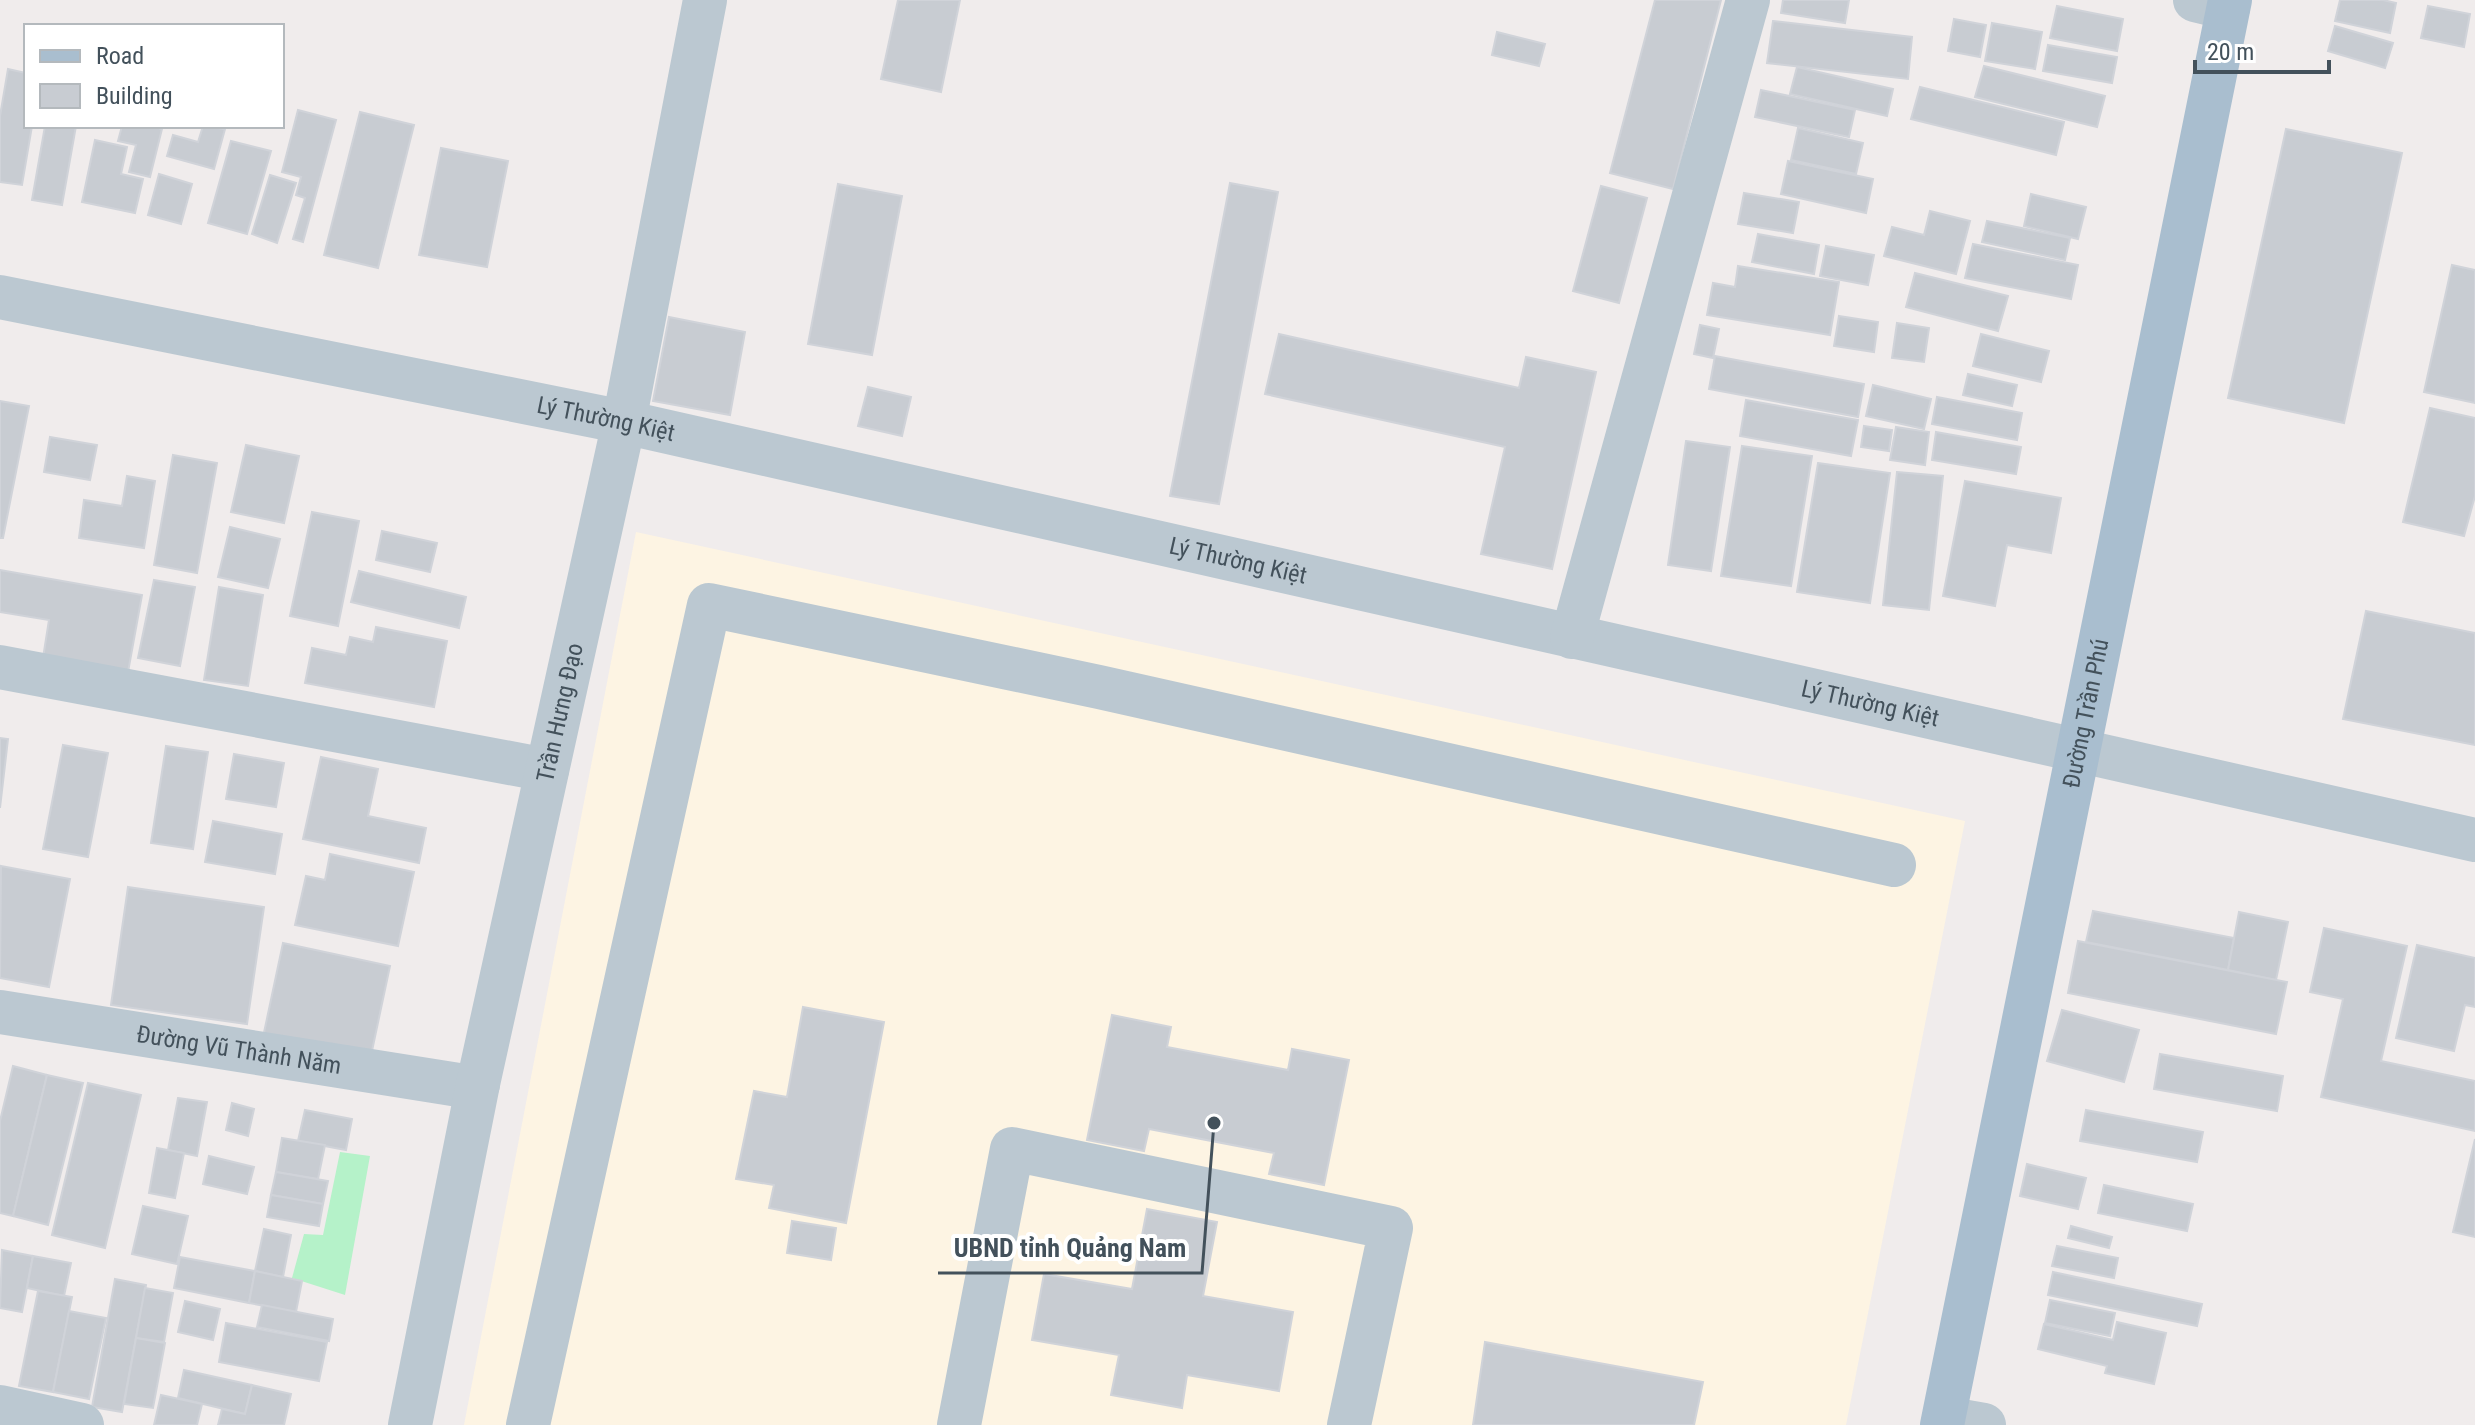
<svg xmlns="http://www.w3.org/2000/svg" width="2475" height="1425" font-family="'Roboto Condensed',sans-serif">
<style>
.commercial{fill:#fdf4e3}
.green{fill:#b5f2c9}
.building{fill:#c8ccd2;stroke:#d0d3d9;stroke-width:2}
.lines{fill:none;stroke-linecap:round;stroke-linejoin:round}
.minor{stroke:#bbc8d1;stroke-width:44}
.major{stroke:#a9becf;stroke-width:44}
.labels{text-anchor:middle;stroke-width:8;stroke-linejoin:round;paint-order:stroke}
.street-label{font-size:24px;fill:#43515b;stroke:#fff}
.leader{fill:none;stroke:#43515b;stroke-width:3}
.callout-dot{fill:#43515b;stroke:#fff;stroke-width:3}
.callout-label{font-size:26px;text-anchor:middle;font-weight:bold;fill:#43515b;stroke:#fff;stroke-width:8;stroke-linejoin:round;paint-order:stroke}
</style>
<rect width="100%" height="100%" fill="#f0ecec"/>
<!-- commercial -->
<polygon class="commercial" points="636,532 1965,821 1846,1425 464,1425"/>
<!-- green -->
<polygon class="green" points="340,1152 370,1156 345,1295 292,1278 304,1234 323,1235"/>
<!-- building -->
<g class="building">
<polygon points="898,0 960,0 941,92 881,79"/>
<polygon points="1655,0 1721,0 1673,189 1610,173"/>
<polygon points="1783,0 1849,0 1845,23 1781,13"/>
<polygon points="2340,0 2383,0 2396,3 2390,33 2335,21"/>
<polygon points="2057,6 2123,19 2117,51 2050,38"/>
<polygon points="2428,6 2470,14 2464,47 2421,38"/>
<polygon points="1954,19 1986,25 1980,57 1948,51"/>
<polygon points="1773,21 1912,37 1908,79 1767,63"/>
<polygon points="1992,23 2042,32 2035,69 1985,61"/>
<polygon points="2335,26 2393,43 2385,68 2328,51"/>
<polygon points="1497,32 1545,44 1539,66 1492,55"/>
<polygon points="2048,45 2117,57 2112,83 2043,71"/>
<polygon points="1984,66 2105,96 2097,127 1975,97"/>
<polygon points="1797,67 1893,89 1887,116 1790,94"/>
<polygon points="8,69 26,73 26,126 32,126 22,185 0,182 0,116"/>
<polygon points="1920,87 2064,122 2056,155 1911,119"/>
<polygon points="1761,90 1855,110 1849,137 1755,117"/>
<polygon points="298,110 336,120 303,242 293,239 305,198 296,195 301,177 282,172"/>
<polygon points="360,112 414,125 378,268 324,255"/>
<polygon points="45,126 76,126 62,205 32,200"/>
<polygon points="122,126 152,126 162,129 150,177 129,172 136,145 118,141"/>
<polygon points="203,126 225,129 214,169 167,156 173,135 198,142"/>
<polygon points="1798,128 1863,143 1856,174 1791,160"/>
<polygon points="2286,129 2402,153 2344,423 2228,398"/>
<polygon points="95,140 127,147 121,174 143,179 135,213 82,202"/>
<polygon points="231,141 271,151 247,234 208,223"/>
<polygon points="441,148 508,161 487,267 419,255"/>
<polygon points="1788,161 1873,179 1866,213 1781,194"/>
<polygon points="159,174 192,184 181,224 148,215"/>
<polygon points="270,175 296,183 277,243 252,234"/>
<polygon points="1230,183 1278,192 1219,504 1170,496"/>
<polygon points="838,184 902,196 872,355 808,344"/>
<polygon points="1601,186 1647,198 1619,303 1573,291"/>
<polygon points="1744,193 1799,202 1793,233 1738,224"/>
<polygon points="2031,194 2086,207 2078,239 2024,226"/>
<polygon points="1930,211 1970,221 1956,274 1884,256 1892,227 1924,235"/>
<polygon points="1987,221 2070,238 2065,260 1982,242"/>
<polygon points="1758,234 1819,245 1814,274 1752,262"/>
<polygon points="1973,244 2078,265 2071,299 1965,278"/>
<polygon points="1826,246 1874,255 1868,285 1820,276"/>
<polygon points="2452,265 2475,270 2475,403 2424,392"/>
<polygon points="1738,266 1839,282 1830,335 1707,315 1713,283 1735,287"/>
<polygon points="1915,273 2008,296 1998,331 1906,307"/>
<polygon points="1839,316 1878,322 1874,352 1834,346"/>
<polygon points="669,317 745,332 730,415 653,401"/>
<polygon points="1897,323 1929,328 1924,362 1892,358"/>
<polygon points="1700,325 1719,329 1713,358 1694,354"/>
<polygon points="1279,334 1519,388 1526,357 1596,372 1552,569 1481,554 1505,447 1265,394"/>
<polygon points="1981,334 2049,351 2041,382 1973,366"/>
<polygon points="1715,356 1864,384 1858,417 1709,389"/>
<polygon points="1968,374 2017,385 2012,406 1963,395"/>
<polygon points="1873,385 1931,399 1924,429 1866,416"/>
<polygon points="868,387 911,397 902,436 858,426"/>
<polygon points="1937,397 2022,413 2017,440 1932,424"/>
<polygon points="1746,400 1858,420 1851,456 1740,436"/>
<polygon points="0,401 29,406 3,538 0,538"/>
<polygon points="2430,408 2475,418 2475,496 2464,536 2403,522"/>
<polygon points="1864,426 1892,430 1889,451 1861,447"/>
<polygon points="1896,427 1929,432 1925,465 1890,460"/>
<polygon points="1936,432 2021,447 2016,474 1932,460"/>
<polygon points="50,437 97,445 90,480 44,472"/>
<polygon points="1686,441 1730,447 1711,571 1668,565"/>
<polygon points="246,445 299,456 284,523 231,512"/>
<polygon points="1742,446 1812,456 1791,586 1721,576"/>
<polygon points="173,455 217,463 197,573 154,565"/>
<polygon points="1818,463 1890,473 1870,603 1797,592"/>
<polygon points="1897,472 1943,476 1929,610 1883,605"/>
<polygon points="127,476 155,481 144,548 79,538 84,500 122,506"/>
<polygon points="1965,481 2061,498 2051,553 2007,545 1995,606 1943,596"/>
<polygon points="312,512 359,521 338,626 290,616"/>
<polygon points="230,527 280,539 268,588 218,577"/>
<polygon points="382,531 437,543 430,572 376,560"/>
<polygon points="0,570 142,595 128,672 43,658 49,620 0,612"/>
<polygon points="359,571 466,597 459,628 351,602"/>
<polygon points="154,580 195,587 180,666 138,658"/>
<polygon points="219,587 263,595 248,686 204,680"/>
<polygon points="2366,611 2475,633 2475,745 2343,719"/>
<polygon points="376,627 447,641 434,707 305,683 312,648 346,655 350,637 373,642"/>
<polygon points="0,738 8,739 0,808"/>
<polygon points="63,745 108,753 88,857 43,849"/>
<polygon points="166,746 208,752 193,849 151,843"/>
<polygon points="234,754 284,763 276,807 226,799"/>
<polygon points="321,757 378,769 368,816 426,828 419,863 303,839"/>
<polygon points="213,821 282,834 275,874 205,862"/>
<polygon points="330,854 414,872 398,946 295,925 306,876 325,880"/>
<polygon points="1,866 70,879 49,987 0,978"/>
<polygon points="128,887 264,907 247,1024 111,1005"/>
<polygon points="2093,911 2234,938 2228,970 2086,942"/>
<polygon points="2239,912 2288,922 2276,980 2228,970"/>
<polygon points="2324,928 2407,946 2381,1061 2475,1081 2475,1131 2321,1097 2343,999 2310,992"/>
<polygon points="2078,941 2287,982 2276,1034 2068,993"/>
<polygon points="283,943 390,966 369,1065 262,1042"/>
<polygon points="2417,945 2475,958 2475,1007 2465,1005 2454,1051 2396,1038"/>
<polygon points="803,1007 884,1022 846,1223 769,1208 774,1185 736,1179 754,1091 787,1097"/>
<polygon points="2062,1010 2139,1030 2124,1082 2047,1061"/>
<polygon points="1112,1015 1171,1027 1167,1047 1288,1070 1292,1049 1349,1060 1324,1185 1269,1174 1274,1153 1149,1129 1144,1151 1087,1140"/>
<polygon points="2160,1054 2283,1076 2277,1111 2154,1089"/>
<polygon points="13,1066 47,1075 13,1216 0,1213 0,1121"/>
<polygon points="47,1075 83,1083 48,1225 13,1216"/>
<polygon points="88,1083 141,1095 105,1248 52,1235"/>
<polygon points="178,1098 207,1102 197,1156 168,1150"/>
<polygon points="232,1103 254,1109 248,1136 226,1130"/>
<polygon points="305,1110 352,1119 346,1150 298,1141"/>
<polygon points="2086,1110 2203,1132 2197,1162 2080,1141"/>
<polygon points="282,1138 325,1145 318,1179 276,1172"/>
<polygon points="2475,1139 2475,1237 2453,1232"/>
<polygon points="157,1148 184,1153 175,1198 149,1193"/>
<polygon points="209,1156 254,1167 247,1194 203,1184"/>
<polygon points="2027,1164 2086,1178 2078,1209 2020,1196"/>
<polygon points="276,1172 328,1181 323,1204 271,1195"/>
<polygon points="2104,1185 2193,1204 2187,1231 2098,1213"/>
<polygon points="271,1195 323,1204 319,1226 267,1217"/>
<polygon points="143,1206 188,1216 177,1264 132,1254"/>
<polygon points="1147,1209 1217,1222 1203,1296 1293,1312 1279,1391 1187,1375 1182,1408 1111,1395 1119,1355 1032,1340 1044,1274 1132,1289"/>
<polygon points="792,1221 836,1228 831,1260 787,1253"/>
<polygon points="2071,1226 2112,1237 2109,1248 2068,1238"/>
<polygon points="264,1229 291,1235 283,1277 255,1271"/>
<polygon points="2057,1246 2118,1258 2114,1278 2052,1266"/>
<polygon points="2,1250 33,1256 22,1312 0,1308"/>
<polygon points="33,1256 71,1263 64,1296 27,1288"/>
<polygon points="180,1257 255,1271 249,1303 174,1288"/>
<polygon points="255,1271 302,1281 296,1312 249,1303"/>
<polygon points="2053,1272 2202,1304 2197,1326 2048,1295"/>
<polygon points="115,1279 146,1285 122,1412 92,1407"/>
<polygon points="145,1288 173,1293 164,1342 136,1338"/>
<polygon points="38,1291 72,1297 53,1392 19,1386"/>
<polygon points="2050,1300 2115,1313 2110,1336 2045,1323"/>
<polygon points="185,1301 220,1309 213,1340 178,1332"/>
<polygon points="262,1305 333,1319 329,1341 257,1327"/>
<polygon points="69,1311 106,1318 89,1399 53,1392"/>
<polygon points="2117,1322 2166,1333 2154,1384 2105,1373 2107,1366 2038,1349 2044,1324 2113,1340"/>
<polygon points="226,1323 327,1342 319,1381 219,1362"/>
<polygon points="136,1338 165,1343 153,1408 124,1404"/>
<polygon points="1485,1342 1703,1382 1694,1425 1473,1425"/>
<polygon points="184,1370 252,1385 245,1414 178,1398"/>
<polygon points="252,1385 291,1394 284,1425 218,1425 222,1409 245,1414"/>
<polygon points="161,1395 202,1404 197,1425 154,1425"/>
</g>
<g class="lines">
<!-- minor -->
<g class="minor">
<polyline points="2195,0 2228,8"/>
<path id="s1" d="M0 297 624 422 2475 840"/>
<polyline points="1572,637 1748,0"/>
<polyline points="0,667 547,770"/>
<path id="s2" d="M0 1012 465 1086 478 1084"/>
<polyline points="0,1407 82,1425"/>
<polyline points="1944,1418 1984,1425"/>
<path id="s3" d="M410 1425 478 1084 624 422 705 0"/>
<polyline points="528,1425 709,605 1099,687 1894,865"/>
<polyline points="959,1425 1012,1149 1391,1228 1349,1425"/>
</g>
<!-- major -->
<path class="major" id="s4" d="M1942 1425 2230 0"/>
</g>
<g class="labels">
<!-- street labels -->
<g class="street-label">
<text dy="8" stroke="none"><textPath href="#s1" startOffset="618">Lý Thường Kiệt</textPath></text>
<text dy="8" stroke="none"><textPath href="#s1" startOffset="1266">Lý Thường Kiệt</textPath></text>
<text dy="8" stroke="none"><textPath href="#s1" startOffset="1914">Lý Thường Kiệt</textPath></text>
<text dy="8" stroke="none"><textPath href="#s3" startOffset="728">Trần Hưng Đạo</textPath></text>
<text dy="8" stroke="none"><textPath href="#s4" startOffset="726">Đường Trần Phú</textPath></text>
<text dy="8" stroke="none"><textPath href="#s2" startOffset="242">Đường Vũ Thành Năm</textPath></text>
</g>
</g>
<!-- callouts -->
<path class="leader" d="M1214 1123L1202 1273H938"/>
<circle class="callout-dot" cx="1214" cy="1123" r="8"/>
<g class="callout-label">
<text x="1070" y="1257">UBND tỉnh Quảng Nam</text>
</g>
<!-- legend -->
<rect x="24" y="24" width="260" height="104" fill="#ffffff" stroke="#b4b9bd" stroke-width="2"/>
<rect x="40" y="50" width="40" height="12" fill="#a9becf" stroke="#b4b9bd" stroke-width="2"/>
<text x="96" y="64" font-size="24" fill="#43515b">Road</text>
<rect x="40" y="84" width="40" height="24" fill="#c8ccd2" stroke="#b4b9bd" stroke-width="2"/>
<text x="96" y="104" font-size="24" fill="#43515b">Building</text>
<!-- scale -->
<path d="M2195 60v12h134v-12" fill="none" stroke="#43515b" stroke-width="4"/>
<text x="2207" y="60" font-size="24" fill="#43515b" stroke="#ffffff" stroke-width="6" paint-order="stroke">20 m</text>
</svg>
